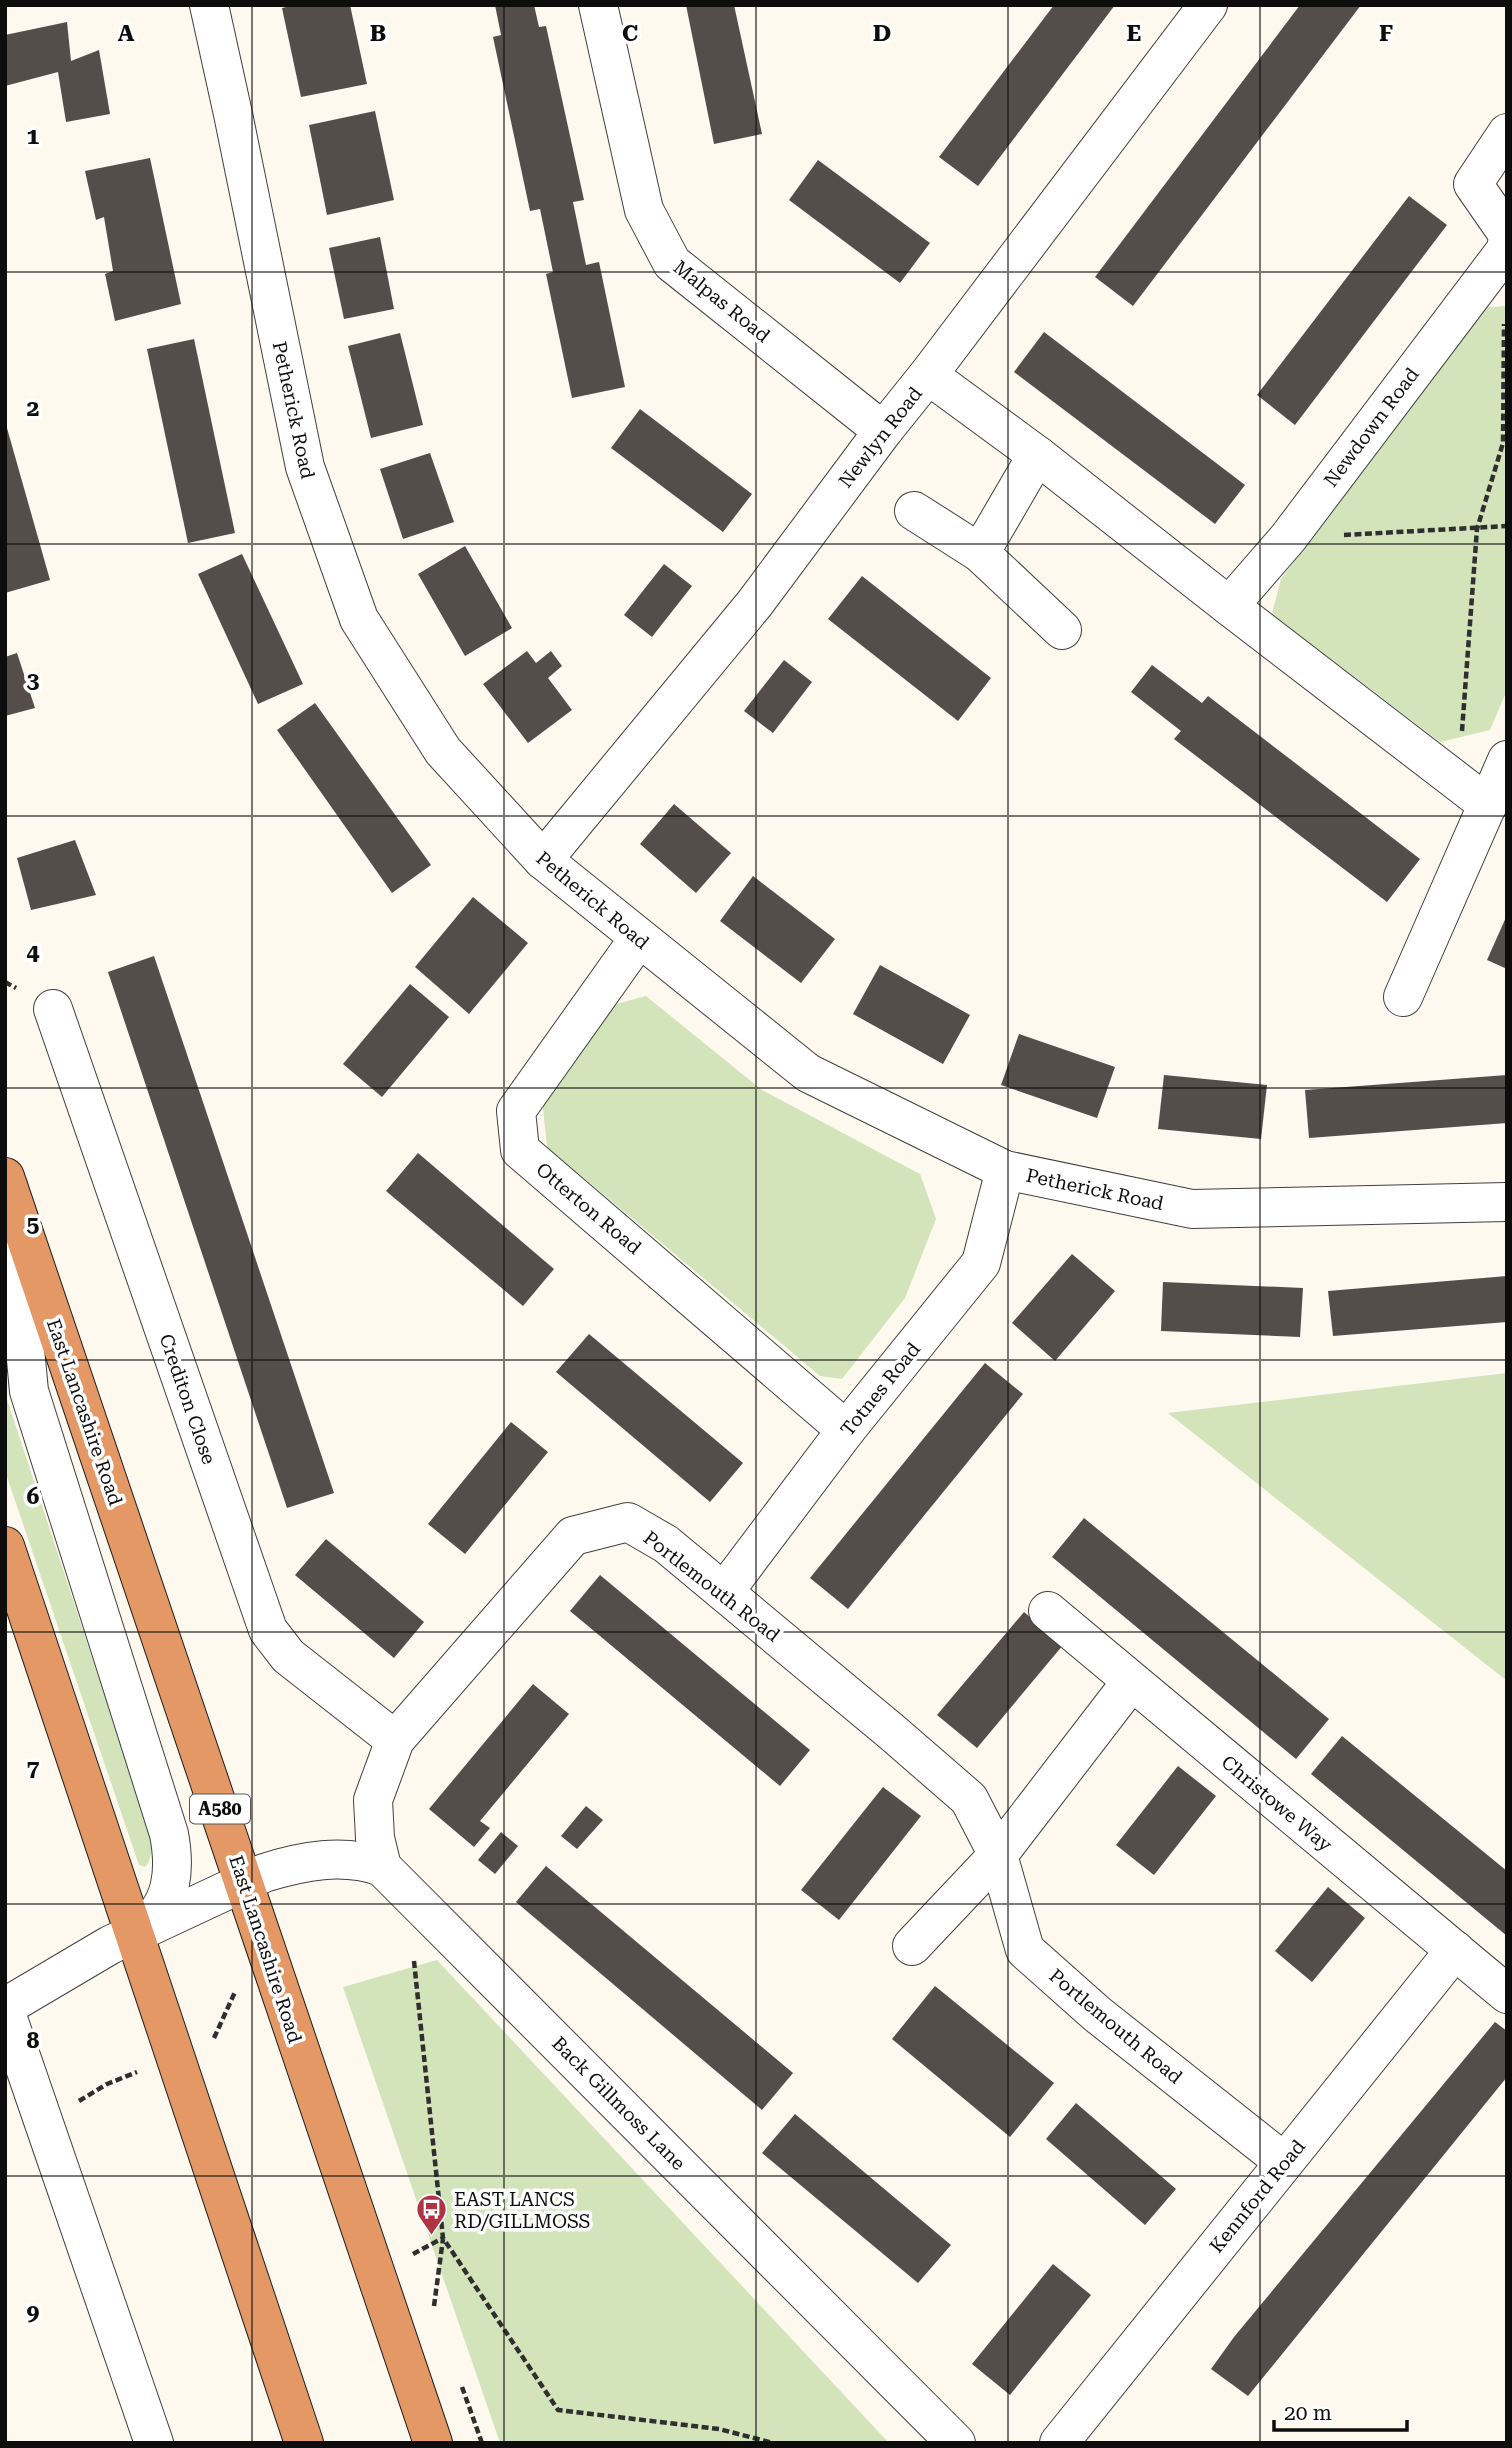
<svg xmlns="http://www.w3.org/2000/svg" width="1512" height="2448" font-family="'Roboto Serif',serif">
<style>
.green{fill:#d3e4bb}
.building{fill:#544d4a}
.lines{fill:none;stroke-linecap:round;stroke-linejoin:round}
.minor-casing{stroke:#404040;stroke-width:40}
.highway-casing{stroke:#1e1e1e;stroke-width:40}
.path{stroke:#2f2f2f;stroke-width:4.5;stroke-dasharray:7 3.5;stroke-linecap:butt}
.minor{stroke:#fff;stroke-width:38}
.highway{stroke:#e49865;stroke-width:38}
.grid{fill:none;stroke:#0d0d0d;stroke-width:2;stroke-opacity:0.55}
.labels{text-anchor:middle;stroke-width:7;stroke-linejoin:round;paint-order:stroke}
.shield{fill:#fff;stroke:#565656;stroke-width:2}
.shield-label{font-size:18px;font-weight:bold;fill:#0d0d0d}
.street-label{font-size:19px;fill:#0d0d0d;stroke:#fff}
.poi-label{font-size:19px;fill:#0d0d0d;stroke:#fff;text-anchor:start}
.grid-label{font-size:23px;text-anchor:middle;font-weight:bold;fill:#0d0d0d;stroke:#fff;stroke-width:7;stroke-linejoin:round;paint-order:stroke}
</style>
<rect width="100%" height="100%" fill="#fdf9ee"/>
<!-- green -->
<g class="green">
<polygon points="1507,306 1507,690 1490,730 1440,742 1272,614 1281,579 1480,308"/>
<polygon points="646,996 762,1090 920,1174 936,1219 905,1298 842,1379 820,1376 547,1147 542,1099 616,1004"/>
<polygon points="1507,1373 1507,1681 1168,1413"/>
<path d="M5 1393 151 1837C151 1848 153 1859 145 1867L139 1865 5 1471Z"/>
<polygon points="437,1960 889,2443 500,2443 343,1987"/>
</g>
<!-- building -->
<g class="building">
<polygon points="295,5 350,5 367,84 301,97 282,8"/>
<polygon points="495,5 534,5 539,27 546,26 584,200 573,202 586,265 599,262 625,387 572,398 546,274 553,272 540,209 530,211 493,37 501,35"/>
<polygon points="686,5 734,5 762,134 714,144"/>
<polygon points="1054,5 1115,5 978,186 939,157"/>
<polygon points="1300,5 1361,5 1133,306 1095,277"/>
<polygon points="67,22 71,61 99,50 110,114 66,122 58,72 5,86 5,35"/>
<polygon points="375,111 394,200 327,215 309,125"/>
<polygon points="150,158 181,304 115,321 105,274 113,271 104,217 96,220 85,171"/>
<polygon points="818,160 930,243 900,283 789,200"/>
<polygon points="1409,196 1447,225 1295,425 1257,395"/>
<polygon points="380,237 394,309 344,319 329,248"/>
<polygon points="1044,332 1245,485 1215,524 1014,372"/>
<polygon points="400,333 423,425 371,438 348,346"/>
<polygon points="194,339 235,533 188,543 147,349"/>
<polygon points="640,409 752,494 723,532 611,448"/>
<polygon points="5,421 50,580 5,593"/>
<polygon points="430,453 454,522 403,539 380,469"/>
<polygon points="465,546 512,628 465,656 418,574"/>
<polygon points="242,554 303,684 258,704 198,574"/>
<polygon points="664,564 692,586 652,637 624,615"/>
<polygon points="862,576 991,678 958,721 828,619"/>
<polygon points="527,651 536,663 551,651 562,666 548,678 572,710 528,743 483,684"/>
<polygon points="17,653 35,708 5,716 5,657"/>
<polygon points="784,660 812,682 773,733 744,711"/>
<polygon points="1152,665 1202,703 1208,696 1420,859 1387,902 1174,739 1181,731 1131,692"/>
<polygon points="315,703 431,865 392,893 277,730"/>
<polygon points="674,804 731,853 696,893 640,844"/>
<polygon points="75,840 96,895 31,910 17,858"/>
<polygon points="753,876 835,939 801,983 720,921"/>
<polygon points="473,897 528,943 469,1014 415,967"/>
<polygon points="1507,915 1507,969 1487,960"/>
<polygon points="154,956 334,1493 287,1508 108,972"/>
<polygon points="880,965 970,1015 943,1064 853,1014"/>
<polygon points="410,984 449,1017 382,1097 343,1064"/>
<polygon points="1019,1034 1115,1067 1097,1118 1001,1085"/>
<polygon points="1164,1075 1267,1085 1261,1139 1158,1129"/>
<polygon points="1507,1075 1507,1123 1309,1138 1305,1090"/>
<polygon points="418,1153 554,1269 523,1306 386,1191"/>
<polygon points="1072,1254 1115,1291 1055,1361 1012,1323"/>
<polygon points="1507,1276 1507,1322 1333,1336 1328,1291"/>
<polygon points="1163,1282 1303,1288 1300,1337 1161,1331"/>
<polygon points="589,1334 743,1463 710,1502 556,1372"/>
<polygon points="985,1363 1023,1394 848,1609 810,1578"/>
<polygon points="511,1422 548,1452 465,1554 428,1524"/>
<polygon points="1084,1518 1329,1719 1296,1759 1052,1557"/>
<polygon points="326,1539 424,1622 394,1658 295,1575"/>
<polygon points="600,1575 810,1750 780,1786 570,1611"/>
<polygon points="1024,1612 1063,1645 977,1748 937,1715"/>
<polygon points="533,1684 569,1714 480,1821 490,1828 474,1847 429,1809"/>
<polygon points="1342,1736 1507,1871 1507,1936 1311,1774"/>
<polygon points="1178,1766 1216,1796 1154,1875 1116,1845"/>
<polygon points="883,1787 921,1816 839,1920 801,1890"/>
<polygon points="586,1806 603,1820 577,1849 561,1836"/>
<polygon points="501,1832 518,1846 495,1874 478,1860"/>
<polygon points="546,1866 793,2073 762,2110 516,1902"/>
<polygon points="1328,1887 1365,1918 1312,1982 1275,1951"/>
<polygon points="935,1986 1054,2083 1010,2137 892,2039"/>
<polygon points="1495,2022 1507,2031 1507,2077 1248,2396 1211,2369 1234,2337"/>
<polygon points="1076,2103 1176,2189 1145,2225 1046,2139"/>
<polygon points="795,2114 951,2245 918,2283 762,2153"/>
<polygon points="1053,2264 1091,2295 1010,2395 972,2364"/>
</g>
<g class="lines">
<defs>
<g id="minor">
<polyline points="209,5 233,114 305,467 359,619 443,751 543,860 808,1073 1005,1170 1192,1209 1507,1202"/>
<polyline points="598,5 644,210 672,263 883,431"/>
<polyline points="1507,133 1473,184 1507,233"/>
<polyline points="928,375 1037,455 1229,606 1488,805"/>
<polyline points="914,511 980,553 1062,630"/>
<polyline points="980,553 1037,455"/>
<polyline points="1229,606 1288,538 1505,251 1507,244"/>
<polyline points="543,860 755,603 883,431 928,375 1208,5"/>
<polyline points="639,938 516,1111 520,1150 846,1430"/>
<polyline points="1403,997 1507,760"/>
<polyline points="53,1009 268,1630 288,1656 395,1740"/>
<path d="M13 1223 29 1391 169 1834C176 1871 173 1906 140 1930"/>
<polyline points="724,1592 846,1430 981,1263 1005,1170"/>
<polyline points="1048,1611 1507,1994"/>
<polyline points="382,1867 375,1838 373,1800 395,1740 573,1536 628,1522 666,1544 893,1733 969,1799 998,1855 1025,1950 1097,2014 1284,2162"/>
<polyline points="912,1946 998,1855 1131,1682"/>
<path d="M5 2007 110 1945 264 1873C302 1861 343 1853 382 1867L956 2443"/>
<polyline points="5,2010 154,2443"/>
<polyline points="1059,2443 1455,1950"/>
</g>
<g id="highway">
<polyline points="5,1177 433,2443"/>
<polyline points="5,1546 304,2443"/>
</g>
</defs>
<!-- minor casing -->
<use href="#minor" class="minor-casing"/>
<!-- highway casing -->
<use href="#highway" class="highway-casing"/>
<!-- path -->
<g class="path">
<polyline points="1344,535 1507,526"/>
<polyline points="1462,731 1477,529 1503,443 1504,324"/>
<polyline points="5,982 16,988"/>
<polyline points="414,1961 443,2238 558,2410 719,2429 773,2443"/>
<polyline points="214,2038 235,1992"/>
<polyline points="79,2101 107,2084 137,2072"/>
<polyline points="413,2254 443,2238"/>
<polyline points="434,2306 443,2239"/>
<polyline points="462,2387 482,2443"/>
</g>
<!-- minor -->
<use href="#minor" class="minor"/>
<!-- highway -->
<use href="#highway" class="highway"/>
</g>
<!-- grid -->
<path class="grid" d="M252 5V2443M504 5V2443M756 5V2443M1008 5V2443M1260 5V2443M5 272H1507M5 544H1507M5 816H1507M5 1088H1507M5 1360H1507M5 1632H1507M5 1904H1507M5 2176H1507"/>
<!-- icons -->
<defs>
<symbol id="bus-pin" viewBox="-11 -11 22 30"><path d="M0 17L-7.5 6A9.5 9.5 0 1 1 7.5 6Z" fill="#ad3440" stroke="#fff"/><path d="M-5-6H5V4H4V6H2V4H-2V6H-4V4H-5ZM-3.5-4V0h7V-4ZM-3.5 1.2v1.5H-2V1.2ZM2 1.2v1.5H3.5V1.2Z" fill="#fff"/></symbol>
</defs>
<g fill-rule="evenodd">
<use href="#bus-pin" x="414" y="2192" width="35" height="47"/>
</g>
<g class="labels">
<!-- shield labels -->
<rect class="shield" x="190" y="1794.5" width="60" height="29" rx="5"/>
<g class="shield-label">
<text x="220" y="1815">A580</text>
</g>
<!-- street labels -->
<g class="street-label">
<text transform="translate(722 301) rotate(39)" y="7">Malpas Road</text>
<text transform="translate(294 410) rotate(78)" y="7">Petherick Road</text>
<text transform="translate(1371 427) rotate(-53)" y="7">Newdown Road</text>
<text transform="translate(880 437) rotate(-52)" y="7">Newlyn Road</text>
<text transform="translate(593 900) rotate(40)" y="7">Petherick Road</text>
<text transform="translate(1095 1189) rotate(12)" y="7">Petherick Road</text>
<text transform="translate(589 1208) rotate(40)" y="7">Otterton Road</text>
<text transform="translate(880 1389) rotate(-51)" y="7">Totnes Road</text>
<text transform="translate(188 1399) rotate(71)" y="7">Crediton Close</text>
<text transform="translate(85 1412) rotate(71)" y="7">East Lancashire Road</text>
<text transform="translate(712 1586) rotate(38)" y="7">Portlemouth Road</text>
<text transform="translate(1277 1803) rotate(40)" y="7">Christowe Way</text>
<text transform="translate(266 1949) rotate(72)" y="7">East Lancashire Road</text>
<text transform="translate(1116 2026) rotate(40)" y="7">Portlemouth Road</text>
<text transform="translate(619 2103) rotate(45)" y="7">Back Gillmoss Lane</text>
<text transform="translate(1257 2196) rotate(-51)" y="7">Kennford Road</text>
</g>
<!-- poi labels -->
<g class="poi-label">
<text x="454" y="2206">EAST LANCS<tspan x="454" dy="22">RD/GILLMOSS</tspan></text>
</g>
</g>
<g class="grid-label">
<text x="126" y="41">A</text>
<text x="378" y="41">B</text>
<text x="630" y="41">C</text>
<text x="882" y="41">D</text>
<text x="1134" y="41">E</text>
<text x="1386" y="41">F</text>
<text x="33" y="144">1</text>
<text x="33" y="416">2</text>
<text x="33" y="688">3</text>
<text x="33" y="960">4</text>
<text x="33" y="1232">5</text>
<text x="33" y="1504">6</text>
<text x="33" y="1776">7</text>
<text x="33" y="2048">8</text>
<text x="33" y="2320">9</text>
</g>
<!-- border -->
<rect width="1512" height="2448" fill="none" stroke="#0d0d0d" stroke-width="14"/>
<!-- scale -->
<path d="M1274 2420v10h133v-10" fill="none" stroke="#0d0d0d" stroke-width="3.5"/>
<text x="1284" y="2420" font-size="21" fill="#0d0d0d" stroke="#ffffff" stroke-width="5" paint-order="stroke">20 m</text>
</svg>
